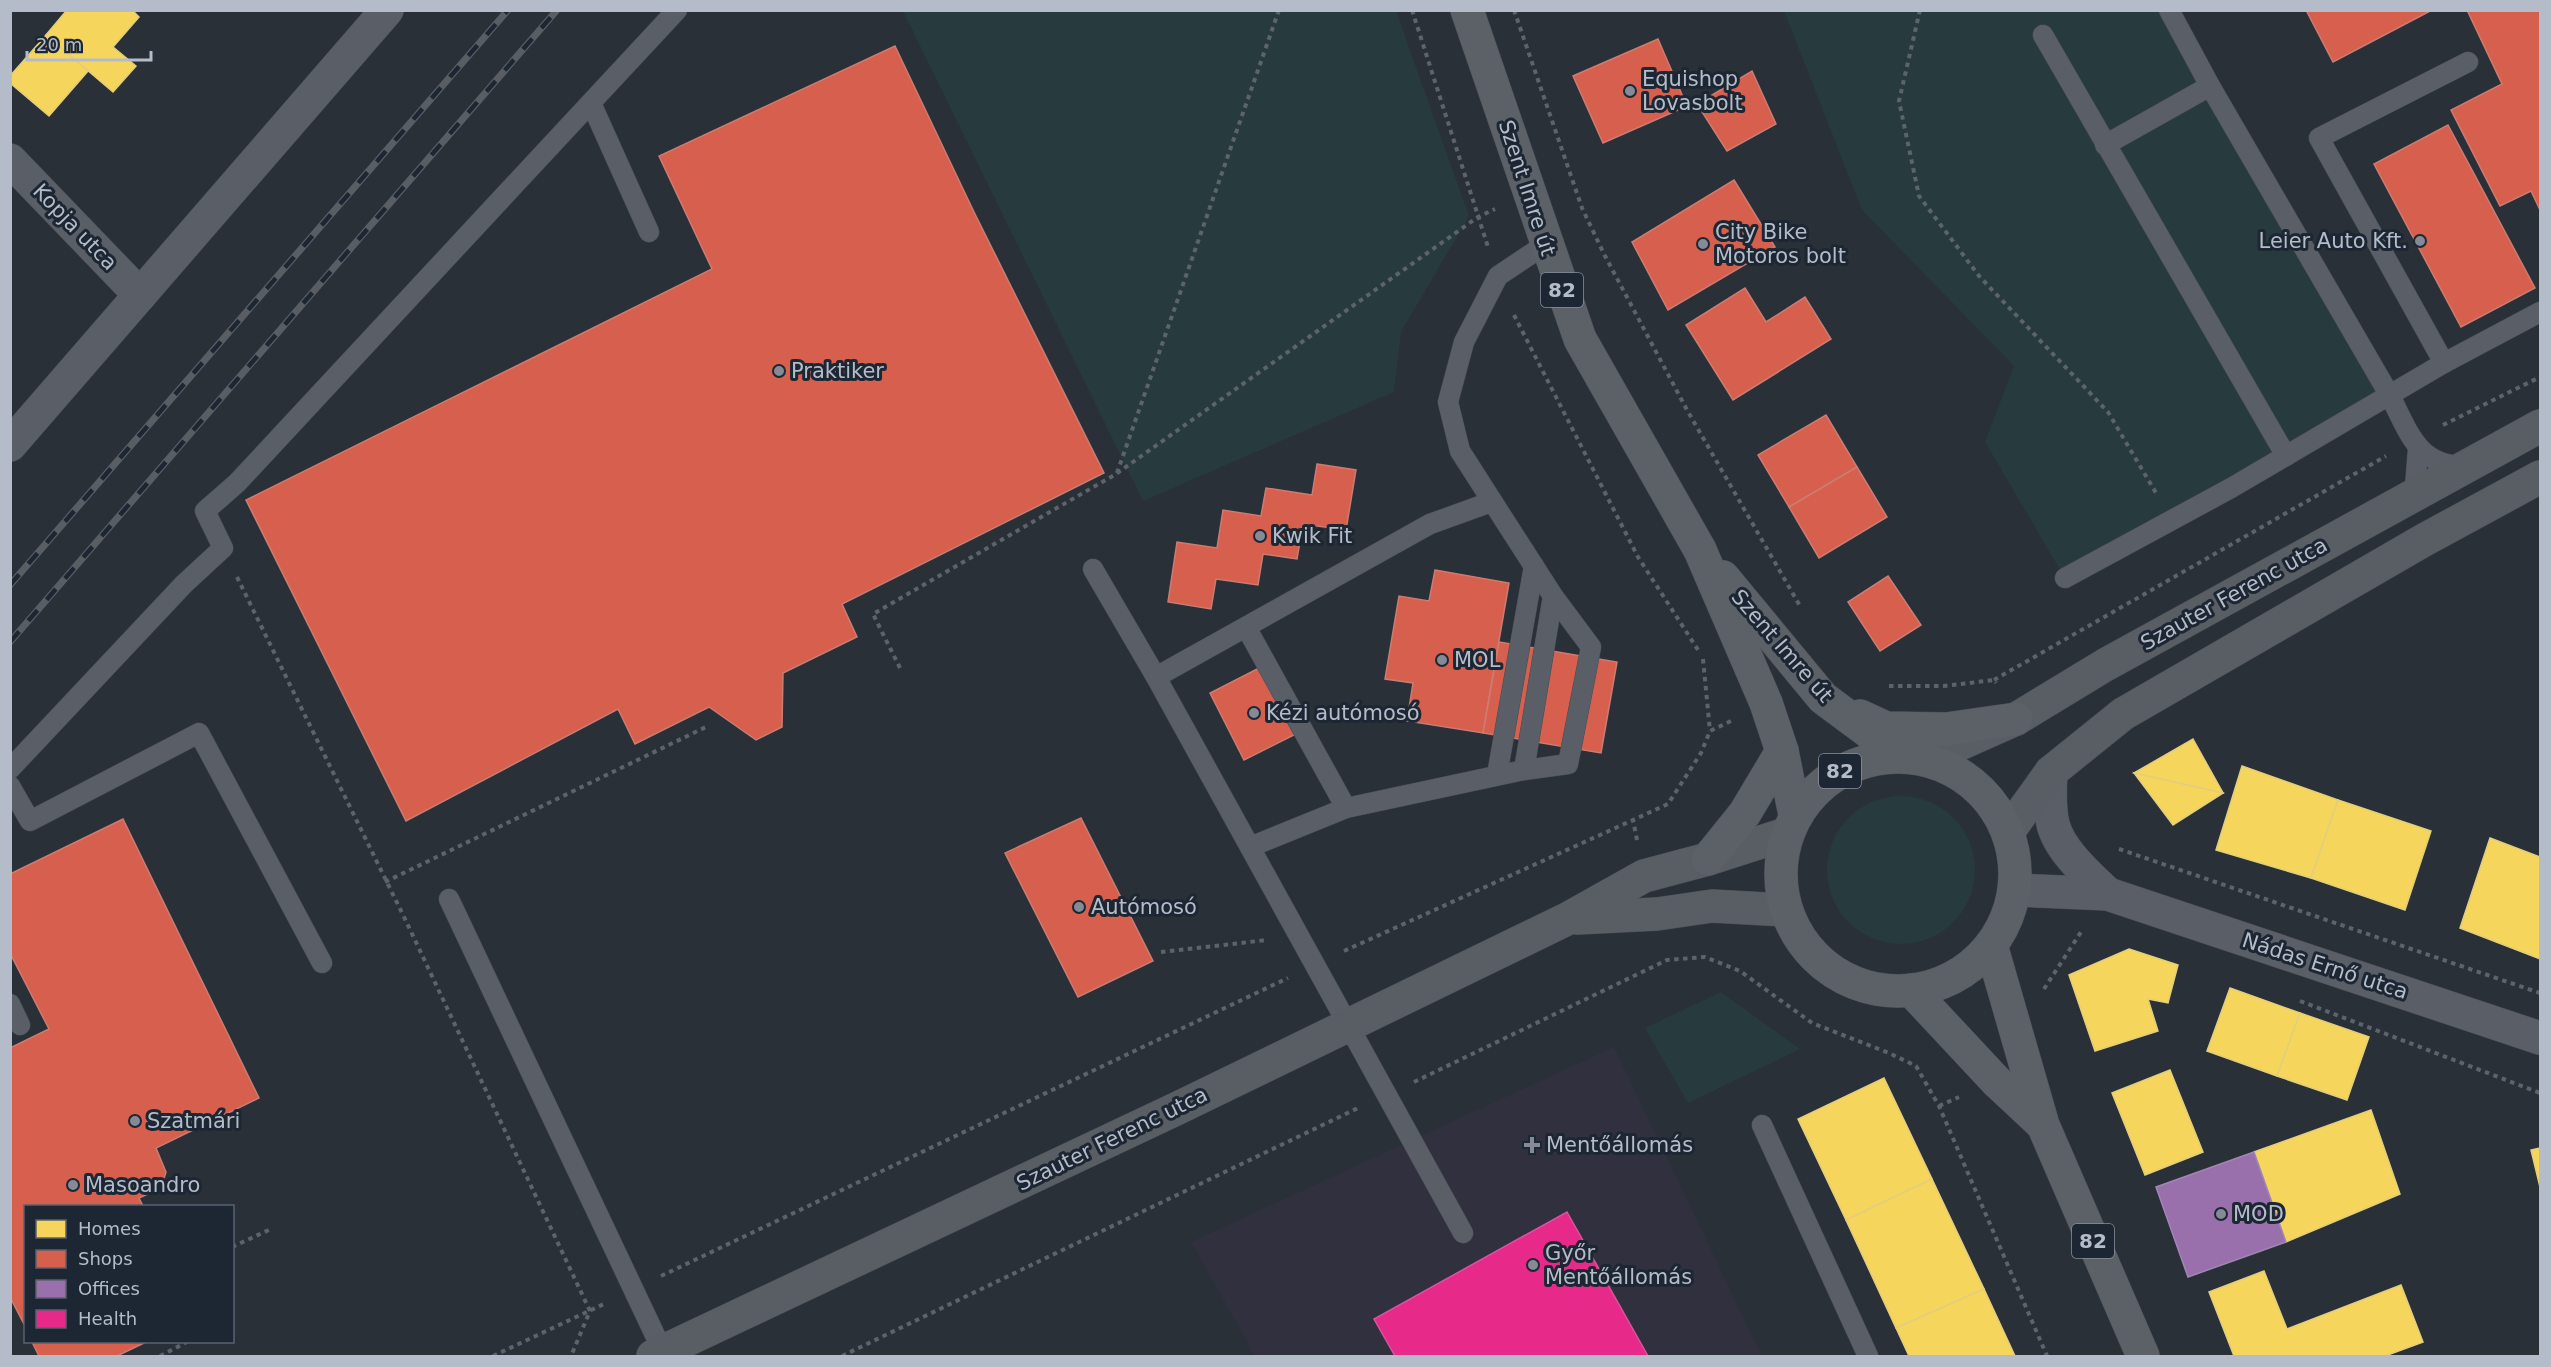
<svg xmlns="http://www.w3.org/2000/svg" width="2551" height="1367" font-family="'DejaVu Sans',sans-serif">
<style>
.medical{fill:#31303e}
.green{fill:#273a3e}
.homes{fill:#f6d55c;stroke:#e2ce7d;stroke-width:1.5}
.shops{fill:#d6604d;stroke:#cc7c72;stroke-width:1.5}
.offices{fill:#9970ab;stroke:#a187b4;stroke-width:1.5}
.health{fill:#e7298a;stroke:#d8559d;stroke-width:1.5}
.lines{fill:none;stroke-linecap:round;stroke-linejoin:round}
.lane-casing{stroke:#484c53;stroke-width:21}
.street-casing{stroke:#484c53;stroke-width:34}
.secondary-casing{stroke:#484c53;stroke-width:34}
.primary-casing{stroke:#484c55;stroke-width:34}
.path{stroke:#5d636a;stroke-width:4;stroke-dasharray:4.5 4.5;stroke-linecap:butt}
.lane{stroke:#5a5e66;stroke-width:20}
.street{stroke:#5a5e66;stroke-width:33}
.secondary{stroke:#595d64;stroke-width:33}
.primary{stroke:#5c6168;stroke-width:33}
.rail-casing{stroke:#595d64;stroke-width:7}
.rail{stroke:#1d2633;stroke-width:4.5;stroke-dasharray:14;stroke-linecap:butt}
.poi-dot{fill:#848b96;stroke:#1d2633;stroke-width:2}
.labels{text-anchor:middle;stroke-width:6;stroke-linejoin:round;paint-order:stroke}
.shield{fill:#1d2633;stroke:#878f9c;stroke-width:1.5}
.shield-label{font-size:20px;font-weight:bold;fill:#b4bcc9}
.poi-label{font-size:21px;fill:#b4bcc9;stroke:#1d2633;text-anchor:start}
.street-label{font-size:21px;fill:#b4bcc9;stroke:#1d2633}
</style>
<rect width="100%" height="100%" fill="#2a3038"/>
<!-- medical -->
<polygon class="medical" points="1614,1047 1762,1356 1255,1356 1191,1242"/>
<!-- green -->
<g class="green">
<polygon points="903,11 1396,11 1469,216 1401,332 1394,392 1143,501"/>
<polygon points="1784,11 2169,11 2390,396 2065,578 1985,442 2014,366 1862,210"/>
<circle cx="1901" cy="870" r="74"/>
<polygon points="1721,992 1800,1049 1688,1103 1645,1028"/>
</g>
<!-- homes -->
<g class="homes">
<polygon points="67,10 132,10 139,17 113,47 136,66 113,92 46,35"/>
<polygon points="46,35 88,71 49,116 10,83 10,76"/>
<polygon points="2193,739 2223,793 2134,773"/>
<polygon points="2242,766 2338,800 2311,878 2216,850"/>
<polygon points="2134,773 2223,793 2173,825"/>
<polygon points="2338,800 2431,831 2405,910 2311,878"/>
<polygon points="2490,838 2540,857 2540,959 2460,928"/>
<polygon points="2129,949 2178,965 2168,1003 2148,999 2158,1031 2095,1051 2069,975"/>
<polygon points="2230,988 2300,1013 2277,1076 2207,1051"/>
<polygon points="2300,1013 2369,1037 2347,1100 2277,1076"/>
<polygon points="2170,1070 2203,1152 2145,1175 2112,1093"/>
<polygon points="1884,1078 1932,1179 1846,1220 1798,1119"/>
<polygon points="2371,1110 2400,1194 2286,1242 2254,1152"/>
<polygon points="2540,1148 2540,1187 2531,1150"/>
<polygon points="1932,1179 1984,1289 1896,1328 1846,1220"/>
<polygon points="2264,1271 2287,1329 2401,1285 2423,1342 2385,1356 2234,1356 2209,1292"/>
<polygon points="1984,1289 2015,1356 1909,1356 1896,1328"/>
</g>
<!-- shops -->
<g class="shops">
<polygon points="2306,10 2432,10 2333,62"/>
<polygon points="2467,10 2540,10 2540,210 2531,191 2500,206 2451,110 2502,84"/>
<polygon points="1658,39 1687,106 1603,143 1573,76"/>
<polygon points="895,46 974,212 1104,473 842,604 857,637 783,673 782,727 756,740 709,707 635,744 618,709 406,821 246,500 712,269 659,156"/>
<polygon points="1752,71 1776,124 1727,151 1697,104"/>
<polygon points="2448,125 2535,288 2461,327 2374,164"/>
<polygon points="1734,180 1775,247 1668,310 1632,242"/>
<polygon points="1745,288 1766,322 1805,297 1831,339 1733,400 1686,325"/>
<polygon points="1826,415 1857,467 1789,507 1758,455"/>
<polygon points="1317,464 1356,470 1346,530 1303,524 1297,559 1263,554 1258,585 1216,579 1211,609 1168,602 1177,542 1217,548 1223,510 1261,516 1266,488 1312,495"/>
<polygon points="1857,467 1887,517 1819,558 1789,507"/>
<polygon points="1435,570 1509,583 1483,733 1407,721 1413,683 1385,679 1399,596 1429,601"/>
<polygon points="1888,576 1921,625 1880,651 1848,602"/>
<polygon points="1499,642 1617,662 1601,753 1483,733"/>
<polygon points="1263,666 1298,733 1244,760 1210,693"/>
<polygon points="1081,818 1153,961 1078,997 1005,853"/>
<polygon points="123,819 259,1098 156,1148 166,1172 161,1188 139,1198 143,1206 26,1206 26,1328 10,1297 10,1048 49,1029 10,953 10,874"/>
<polygon points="32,1342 146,1342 117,1356 39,1356"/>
</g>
<!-- offices -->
<polygon class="offices" points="2254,1152 2286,1242 2188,1277 2156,1187"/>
<!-- health -->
<polygon class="health" points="1567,1212 1648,1356 1395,1356 1374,1319"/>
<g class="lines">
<defs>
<g id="lane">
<path d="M2169 10 2210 86 2390 396C2409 432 2417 465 2463 466"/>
<polyline points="2043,35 2286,456"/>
<polyline points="591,103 649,232"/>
<polyline points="2105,145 2210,86"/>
<polyline points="2444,363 2319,138 2468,62"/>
<polyline points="2406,497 2415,487 2418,449"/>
<polyline points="1093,569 1156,677"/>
<polyline points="2065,578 2231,488 2444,363 2540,312"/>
<polyline points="1246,627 1346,808"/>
<polyline points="10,769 184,584 223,548 205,511 237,483 677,10"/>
<polyline points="1524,770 1553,596"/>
<polyline points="1497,775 1534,566"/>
<polyline points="10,786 30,821 199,733 322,963"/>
<polyline points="1250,847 1346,808 1524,770 1568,764 1591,647 1553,596 1460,451 1448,402 1464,342 1498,276 1546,244"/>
<polyline points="449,899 663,1352"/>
<polyline points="10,1004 20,1025"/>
<polyline points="1762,1125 1868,1356"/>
<polyline points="1463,1233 1156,677 1430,524 1491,502"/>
</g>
<g id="street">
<polyline points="10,160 140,295"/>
<polyline points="10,445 387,10"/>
<path d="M2051 772C2050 789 2049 807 2053 824 2059 850 2090 877 2108 894"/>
<polyline points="2016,890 2108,894 2540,1038"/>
</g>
<g id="secondary">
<polyline points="1926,759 2016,719 2105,665 2540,426"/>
<polyline points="2008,832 2051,772 2123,714 2424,540 2540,477"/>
<polyline points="1577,918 1657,914 1712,906 1785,910"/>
<polyline points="653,1356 1178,1108 1569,918 1644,876 1708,859 1786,834"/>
</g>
<g id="primary">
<polyline points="1467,10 1580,339 1700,550 1766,703 1782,751 1795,815"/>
<polyline points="1723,577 1823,698 1901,756"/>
<polyline points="1860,716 1886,728 1946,729 2016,719"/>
<circle cx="1898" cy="874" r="117"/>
<polyline points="1708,859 1745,813 1782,751"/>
<polyline points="1991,945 2043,1125 2143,1356"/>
<polyline points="1911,990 1996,1081 2042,1124"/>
</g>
</defs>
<!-- lane casing -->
<use href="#lane" class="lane-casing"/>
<!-- street casing -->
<use href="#street" class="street-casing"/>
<!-- secondary casing -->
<use href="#secondary" class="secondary-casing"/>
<!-- primary casing -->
<use href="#primary" class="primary-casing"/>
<!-- path -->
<g class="path">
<polyline points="1412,10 1488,247"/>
<polyline points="1514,10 1582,208 1604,254 1687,410 1800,606"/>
<polyline points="1920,10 1899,101 1919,196 1979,276 2108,412 2156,493"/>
<polyline points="1514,315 1638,557 1700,653"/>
<polyline points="2443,425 2540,377"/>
<polyline points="1117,473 1279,10"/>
<polyline points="237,577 406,921 590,1311 571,1356"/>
<polyline points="1703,659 1710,731"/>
<polyline points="900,668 873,614 1116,474 1478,217 1495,209"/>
<polyline points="1994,680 2386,456"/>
<polyline points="1889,686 1944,686 1994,680 1996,683"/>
<polyline points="1637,840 1633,820 1668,804 1701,753 1710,731 1731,721"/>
<polyline points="2119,849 2540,993"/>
<polyline points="385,882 708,726"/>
<polyline points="1344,951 1633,820"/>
<polyline points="1161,952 1267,940"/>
<polyline points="2044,989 2081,932"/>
<polyline points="2300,1001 2540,1093"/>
<polyline points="1414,1082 1667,960 1705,957 1740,971 1812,1023 1889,1053 1916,1066 1939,1106 2047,1356"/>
<polyline points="1939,1106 1959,1097"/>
<polyline points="232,1247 271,1229"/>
<polyline points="661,1276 1288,978"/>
<polyline points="160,1356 187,1342"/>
<polyline points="493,1356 606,1303"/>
<polyline points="842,1356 1358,1108"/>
</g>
<!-- lane -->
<use href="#lane" class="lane"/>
<!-- street -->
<use href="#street" class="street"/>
<!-- secondary -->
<use href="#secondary" class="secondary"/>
<!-- primary -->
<use href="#primary" class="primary"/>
<defs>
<g id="rail">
<polyline points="10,585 508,10"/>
<polyline points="10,642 557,10"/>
</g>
</defs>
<!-- rail casing -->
<use href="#rail" class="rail-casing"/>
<!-- rail -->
<use href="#rail" class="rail"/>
</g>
<!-- markers -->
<g class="poi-dot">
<circle cx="1630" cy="91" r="6"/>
<circle cx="2420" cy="241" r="6"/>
<circle cx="1703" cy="244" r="6"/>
<circle cx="779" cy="371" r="6"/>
<circle cx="1260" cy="536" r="6"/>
<circle cx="1442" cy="660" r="6"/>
<circle cx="1254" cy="713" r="6"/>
<circle cx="1079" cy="907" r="6"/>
<circle cx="135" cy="1121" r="6"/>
<path d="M1529 1136h6v6h6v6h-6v6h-6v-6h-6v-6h6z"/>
<circle cx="73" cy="1185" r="6"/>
<circle cx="2221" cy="1214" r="6"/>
<circle cx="1533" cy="1265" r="6"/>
</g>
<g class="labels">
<!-- shield labels -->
<g class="shield">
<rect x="1541" y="273" width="42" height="34" rx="4.5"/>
<rect x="1819" y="754" width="42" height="34" rx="4.5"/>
<rect x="2072" y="1224" width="42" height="34" rx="4.5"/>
</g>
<g class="shield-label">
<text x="1562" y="297">82</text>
<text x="1840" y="778">82</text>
<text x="2093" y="1248">82</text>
</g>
<!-- poi labels -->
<g class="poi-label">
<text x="1642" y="86">Equishop<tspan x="1642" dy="24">Lovasbolt</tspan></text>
<text x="1715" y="239">City Bike<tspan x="1715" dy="24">Motoros bolt</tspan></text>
<text x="2408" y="248" text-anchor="end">Leier Auto Kft.</text>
<text x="791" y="378">Praktiker</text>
<text x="1272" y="543">Kwik Fit</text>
<text x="1454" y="667">MOL</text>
<text x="1266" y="720">Kézi autómosó</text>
<text x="1091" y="914">Autómosó</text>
<text x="147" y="1128">Szatmári</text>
<text x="1546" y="1152">Mentőállomás</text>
<text x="85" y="1192">Masoandro</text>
<text x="2233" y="1221">MOD</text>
<text x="1545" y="1260">Győr<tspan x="1545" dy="24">Mentőállomás</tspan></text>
</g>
<!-- street labels -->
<g class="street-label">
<text transform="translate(1527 188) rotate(72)" y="7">Szent Imre út</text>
<text transform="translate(75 227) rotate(46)" y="7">Kopja utca</text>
<text transform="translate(2234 594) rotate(-29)" y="7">Szauter Ferenc utca</text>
<text transform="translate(1782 646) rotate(49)" y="7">Szent Imre út</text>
<text transform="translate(2325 966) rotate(18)" y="7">Nádas Ernő utca</text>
<text transform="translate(1112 1139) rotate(-26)" y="7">Szauter Ferenc utca</text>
</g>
</g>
<!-- border -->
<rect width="2551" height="1367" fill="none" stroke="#b4bcc9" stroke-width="24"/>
<!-- legend -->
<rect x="24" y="1205" width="210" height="138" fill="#1d2633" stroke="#59626f" stroke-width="1.5"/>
<rect x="36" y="1220" width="30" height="18" fill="#f6d55c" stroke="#59626f" stroke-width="1.5"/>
<text x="78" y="1235" font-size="18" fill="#b4bcc9">Homes</text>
<rect x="36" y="1250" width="30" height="18" fill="#d6604d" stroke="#59626f" stroke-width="1.5"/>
<text x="78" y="1265" font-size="18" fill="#b4bcc9">Shops</text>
<rect x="36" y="1280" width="30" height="18" fill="#9970ab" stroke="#59626f" stroke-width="1.5"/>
<text x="78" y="1295" font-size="18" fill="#b4bcc9">Offices</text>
<rect x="36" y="1310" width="30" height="18" fill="#e7298a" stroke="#59626f" stroke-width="1.5"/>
<text x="78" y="1325" font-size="18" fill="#b4bcc9">Health</text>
<!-- scale -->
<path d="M27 51v9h124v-9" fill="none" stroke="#b4bcc9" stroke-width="3"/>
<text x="36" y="51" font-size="18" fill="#b4bcc9" stroke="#1d2633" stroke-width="4.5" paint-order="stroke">20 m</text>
</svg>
